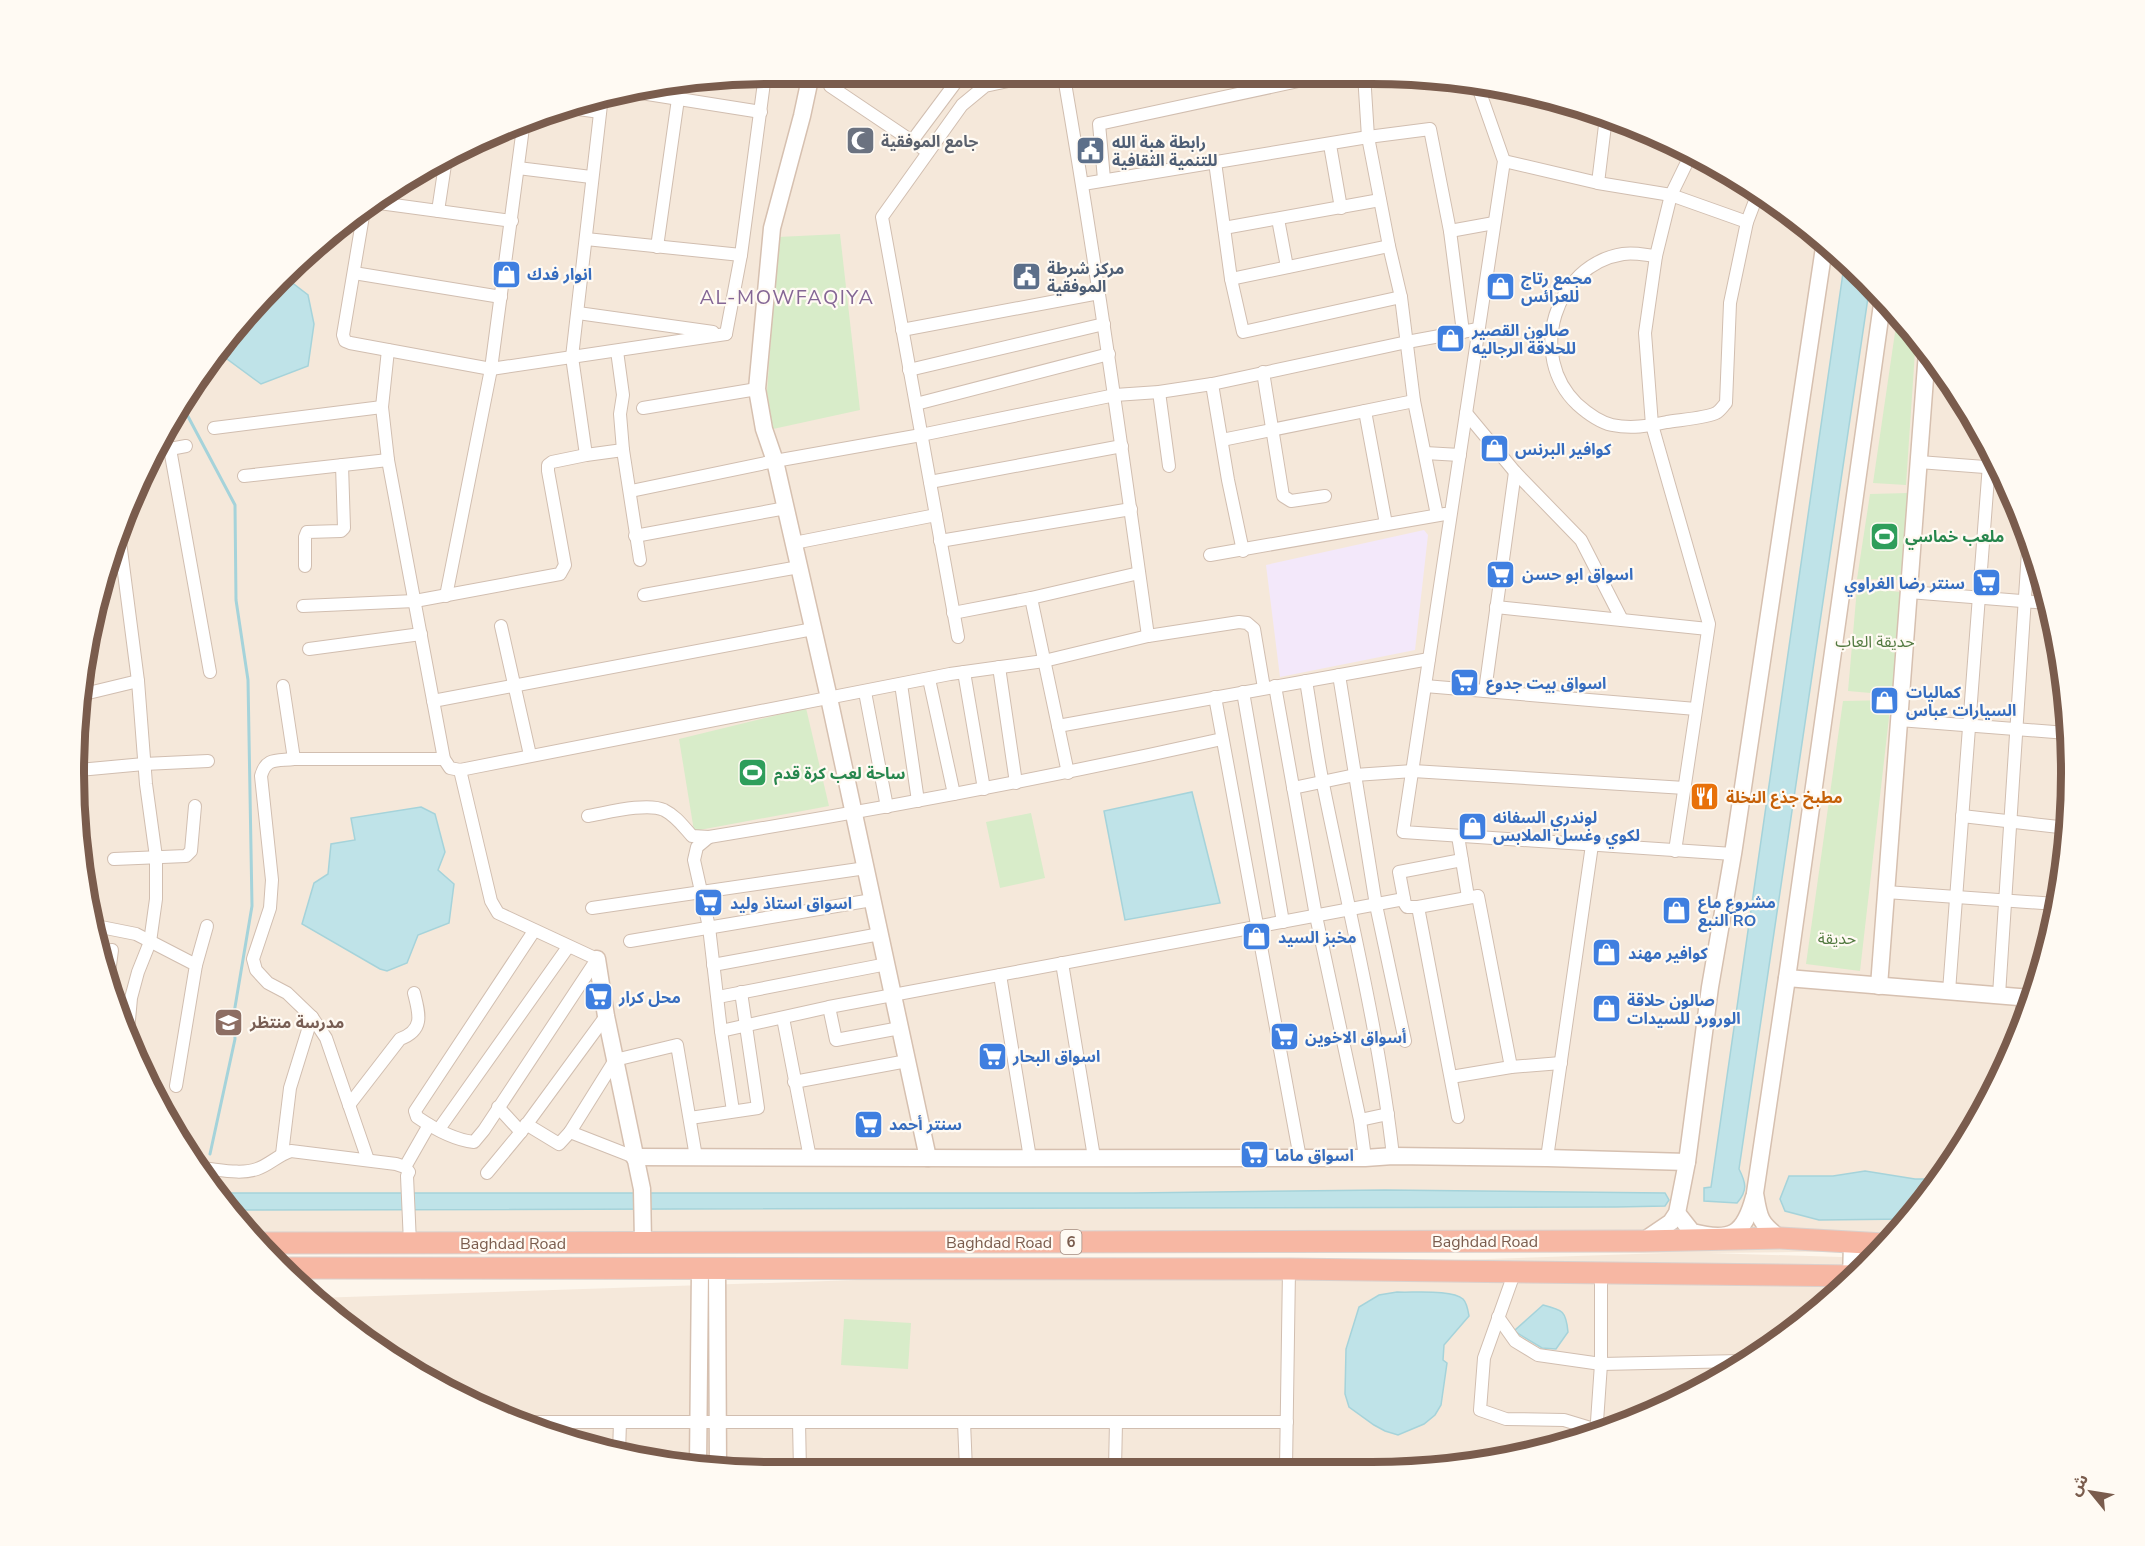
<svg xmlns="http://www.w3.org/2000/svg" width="2145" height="1546" font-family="'Nunito Sans','Noto Sans Arabic',sans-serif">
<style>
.residential{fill:#f5e8da}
.education{fill:#f3e8fa}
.green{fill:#d8ecc9}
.water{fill:#bfe3e8;stroke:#a5d3da;stroke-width:1.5}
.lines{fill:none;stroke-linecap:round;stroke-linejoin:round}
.stream{stroke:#a5d3da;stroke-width:3}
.street-casing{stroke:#d1beb0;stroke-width:14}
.secondary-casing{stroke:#d6c0b0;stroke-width:19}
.highway-casing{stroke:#dad1cd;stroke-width:23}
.street{stroke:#fff;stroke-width:12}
.secondary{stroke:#fff;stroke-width:16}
.highway{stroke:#f7b7a3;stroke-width:21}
.labels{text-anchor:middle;stroke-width:4.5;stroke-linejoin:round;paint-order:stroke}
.shield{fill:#fffaf3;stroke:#a28b7f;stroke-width:1.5}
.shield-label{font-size:15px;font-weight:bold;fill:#7a5c4d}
.worship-label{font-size:16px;font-weight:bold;fill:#5b616d;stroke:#fffaf3;text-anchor:start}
.service-label{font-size:16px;font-weight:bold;fill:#4e5e75;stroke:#fffaf3;text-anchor:start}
.shop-label{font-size:16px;font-weight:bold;fill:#366cbe;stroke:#fffaf3;text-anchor:start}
.leisure-label{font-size:16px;font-weight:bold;fill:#27864d;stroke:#fffaf3;text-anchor:start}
.park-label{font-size:16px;fill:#537a41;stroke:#fffaf3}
.food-label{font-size:16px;font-weight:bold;fill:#c56008;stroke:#fffaf3;text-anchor:start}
.education-label{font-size:16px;font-weight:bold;fill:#785e54;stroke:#fffaf3;text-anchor:start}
.street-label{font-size:16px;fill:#7a5c4d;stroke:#fffaf3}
.quarter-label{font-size:20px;letter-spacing:1.5px;fill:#846695;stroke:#fffaf3}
.rim{fill:none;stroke:#7a5c4d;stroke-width:8}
</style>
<rect width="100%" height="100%" fill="#fdf6ec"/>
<!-- residential -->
<polygon class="residential" points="773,74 1372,74 1509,87 1639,127 1722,167 1833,247 1898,312 1978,424 2034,548 2066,682 2070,819 2048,954 1999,1083 1927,1199 1878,1251 1709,1253 1872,1258 1833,1299 1681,1401 1597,1435 1464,1466 728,1471 592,1449 464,1401 347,1328 316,1298 1666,1253 246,1232 167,1123 127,1041 79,864 80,681 97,592 145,464 247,312 385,191 505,127 592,97"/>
<!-- education -->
<polygon class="education" points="1424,530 1428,535 1415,650 1280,677 1266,565"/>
<!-- green -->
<g class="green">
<polygon points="840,234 860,410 773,429 767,392 778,237"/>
<polygon points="1898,312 1916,337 1906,485 1873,483"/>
<polygon points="1908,493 1903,580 1857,579 1870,494"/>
<polygon points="1857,588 1902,592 1893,695 1848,691"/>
<polygon points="1891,700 1860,971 1806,964 1843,701"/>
<polygon points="806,708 829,806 694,831 679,739"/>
<polygon points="1031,813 1045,878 1000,888 986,822"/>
<polygon points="844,1319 911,1323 908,1369 841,1365"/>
</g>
<!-- water -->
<g class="water">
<path d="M1845 259 1870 284 1739 1169C1746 1183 1748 1190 1737 1203L1704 1201V1188L1711 1187Z"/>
<polygon points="286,278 308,295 314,324 308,366 261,384 219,353 247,312"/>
<polygon points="1192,792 1220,903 1125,920 1104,811"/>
<polygon points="421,807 435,814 445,852 438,870 454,884 449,923 418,935 407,963 387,971 380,969 302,924 314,883 328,874 331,844 355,840 351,818"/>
<polygon points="1865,1171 1915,1179 1939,1179 1927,1199 1908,1219 1819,1220 1785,1211 1780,1199 1789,1176 1833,1176"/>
<polygon points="1385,1190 1665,1193 1669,1200 1665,1206 1616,1207 230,1210 218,1193 1134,1193"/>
<path d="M1397 1292C1412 1293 1452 1289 1463 1299 1467 1303 1468 1310 1469 1316L1444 1345 1443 1360 1447 1363 1441 1405 1435 1415 1424 1424 1398 1435 1385 1431 1374 1425 1349 1407 1345 1394 1346 1349 1359 1307 1379 1295Z"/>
<path d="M1543 1305C1563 1310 1566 1311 1568 1332L1556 1349 1542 1348 1514 1331Z"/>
</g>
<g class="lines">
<!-- stream -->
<polyline class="stream" points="183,407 235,505 236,600 248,680 252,906 234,1013 235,1039 210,1154"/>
<defs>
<g id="street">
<polyline points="838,74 830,86 928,152"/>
<path d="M1062 74 1064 77C1096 263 1122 449 1148 636"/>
<polyline points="1364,74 1368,137 1389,246 1401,297 1414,401 1437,515"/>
<polyline points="1477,84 1504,161 1403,832 1733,854"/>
<polyline points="635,92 761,112"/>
<polyline points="564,107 600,112"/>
<polyline points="912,141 962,74"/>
<polyline points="1330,145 1341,208"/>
<polyline points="1504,161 1598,183 1671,195 1747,222"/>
<polyline points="1215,162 1231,279 1243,332 1401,297"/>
<polyline points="518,168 591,177"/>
<polyline points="1104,179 1099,124 1331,74"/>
<polyline points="1598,183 1606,117"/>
<polyline points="1083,184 1368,137 1430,129 1450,231 1463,332"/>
<polyline points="372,202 512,221"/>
<polyline points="364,210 343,335 345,341 350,343 491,369 726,334"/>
<polyline points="438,211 446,158"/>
<polyline points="1278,219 1287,267"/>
<polyline points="1224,228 1380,200"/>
<polyline points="1450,231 1494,223"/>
<polyline points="586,239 741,255"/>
<polyline points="657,247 678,99"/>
<path d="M1656 256C1645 255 1634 252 1623 254 1554 265 1527 356 1577 404 1587 413 1599 422 1612 425 1631 429 1648 426 1667 422 1678 420 1707 418 1716 413 1720 411 1723 406 1726 403L1730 303 1747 222 1758 193"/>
<polyline points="354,273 501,297"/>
<polyline points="1231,279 1389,246"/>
<polyline points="578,313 713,332"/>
<polyline points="902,330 1099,293"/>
<polyline points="726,334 741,255 765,75"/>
<polyline points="388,350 382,407 388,460 444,759 450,768 460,770 950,674 1044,661 1148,636 1239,622 1247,623 1254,629 1264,688"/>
<polyline points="617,351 623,395 620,414 623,450 640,560"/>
<polyline points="909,370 1104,324"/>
<polyline points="1263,372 1283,496 1291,501 1325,496"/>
<polyline points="1212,384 1228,480 1243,551"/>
<polyline points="1159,392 1169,466"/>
<polyline points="916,404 1109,354"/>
<polyline points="643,408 757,389"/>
<polyline points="1365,411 1386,524"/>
<polyline points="1466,413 1515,472 1581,540 1622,620"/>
<polyline points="214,428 382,407"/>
<polyline points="1222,440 1414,401"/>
<polyline points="170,449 210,672"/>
<polyline points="154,452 186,446"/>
<polyline points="1425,453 1460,455"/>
<polyline points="586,455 572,357 602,96"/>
<polyline points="1919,462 1998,468"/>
<polyline points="244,476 388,460"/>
<polyline points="930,482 1122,446"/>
<polyline points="631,491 775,461 921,435 1115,395 1159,392 1212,384 1407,342 1478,329"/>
<polyline points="119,534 138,681 146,784 156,857 156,899 150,942 138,972 131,998 127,1042"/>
<polyline points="635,536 786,508"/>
<polyline points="940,541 1131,509"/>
<polyline points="794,543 936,515"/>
<polyline points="1210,555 1445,514"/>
<polyline points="305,566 305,537 307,532 341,531 344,528 342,465"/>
<polyline points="1909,592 2047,603"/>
<polyline points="644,595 799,567"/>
<polyline points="446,596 491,369 524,120"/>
<polyline points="1031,598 1068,773"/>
<polyline points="303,606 415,601 560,574 565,565 548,471 548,465 552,462 586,455 623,450"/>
<polyline points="1496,607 1708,629"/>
<polyline points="953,613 1031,598 1139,573"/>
<polyline points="501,626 530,755"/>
<polyline points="958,637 882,217 962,105 985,86 1027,77 1064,77 1085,74"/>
<polyline points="309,649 421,634"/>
<polyline points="999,667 1016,783"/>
<polyline points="964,672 984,789"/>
<polyline points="1339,675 1376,905 1405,1041"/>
<polyline points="929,679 954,794"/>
<path d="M1306 681C1312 715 1316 750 1323 784 1348 908 1379 1031 1393 1156"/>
<polyline points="901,684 918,801"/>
<polyline points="283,686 294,759"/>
<polyline points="1275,686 1316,916 1360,1120 1365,1158"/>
<polyline points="1425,686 1696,709"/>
<polyline points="1485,691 1515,472"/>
<polyline points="865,692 887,807"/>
<polyline points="1243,692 1283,922"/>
<polyline points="80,695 138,681"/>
<polyline points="1215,697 1300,1158"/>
<polyline points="433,701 813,629"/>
<polyline points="1899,720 2067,733"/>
<polyline points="1058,726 1429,659"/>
<polyline points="79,770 144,764 208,761"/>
<path d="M460 770 491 901 498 913 597 959 484 1130 474 1142C455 1140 433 1128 417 1117L415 1111 534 931"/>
<polyline points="1293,788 1355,775 1413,771 1685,788"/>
<path d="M588 816C606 813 647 802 664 810 676 816 683 826 692 836L709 837C882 809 1051 777 1222 739"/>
<polyline points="1962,816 2068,828"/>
<polyline points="2068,830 2070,807"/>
<polyline points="1458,836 1468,897"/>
<polyline points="709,837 697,847 694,860 709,927 721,1031 733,1111"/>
<polyline points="1675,851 1709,624 1652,425 1645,333 1656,256 1671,195 1692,152"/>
<polyline points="114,859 186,856 191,851 195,806"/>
<polyline points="1462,860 1399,872 1405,904 1407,907 1418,907 1478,896 1511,1067"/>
<polyline points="1886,892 2056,904"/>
<polyline points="1418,907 1458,1117"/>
<polyline points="592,908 866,868"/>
<polyline points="96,926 136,934 196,965 176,1086"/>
<polyline points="630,941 872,900"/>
<polyline points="1062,963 1094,1157"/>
<polyline points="196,965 207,926"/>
<polyline points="713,965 880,934"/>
<polyline points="109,973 112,950"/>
<polyline points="1000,975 1030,1158"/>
<polyline points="1949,991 1990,451"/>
<polyline points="1999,995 2029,536"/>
<polyline points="718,997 887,964"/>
<polyline points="829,1007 836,1040 900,1028"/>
<polyline points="783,1018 810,1158"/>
<polyline points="2021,1024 2023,997"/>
<polyline points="721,1031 829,1007 1404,899"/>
<polyline points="1451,1077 1511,1067 1561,1063"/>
<polyline points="794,1082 907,1061"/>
<path d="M349 1105 400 1039C425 1030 419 1013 414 993"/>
<polyline points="498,1107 521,1132"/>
<polyline points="690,1118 758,1108 741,992"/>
<polyline points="1360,1120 1388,1114"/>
<polyline points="526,1124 559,1144 570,1132 615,1060 677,1045 696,1157"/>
<polyline points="439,1129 568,947"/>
<polyline points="570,1132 634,1157"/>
<polyline points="282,1154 290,1088 312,1017"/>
<polyline points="1547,1158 1592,845"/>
<path d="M368 1160 326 1038 312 1017 287 993 268 983 256 970 253 959 270 908 272 880 261 776C266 757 277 761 294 759H444"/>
<polyline points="405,1167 429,1125"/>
<path d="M200 1168C217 1169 240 1175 257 1169 269 1165 278 1155 291 1151L396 1164 405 1167 409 1172 407 1176 410 1243"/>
<polyline points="487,1173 521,1132 606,1016"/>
<polyline points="1515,1271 1484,1358 1480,1410 1506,1419 1564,1420 1597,1430"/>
<polyline points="1498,1317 1515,1341 1538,1355 1601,1364 1741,1361"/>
<polyline points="521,1422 1287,1422"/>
<polyline points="799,1422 800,1471"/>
<polyline points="964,1422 966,1470"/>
<polyline points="1596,1436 1601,1364 1601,1272"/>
<polyline points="619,1453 620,1422"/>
<polyline points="1286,1468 1289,1269"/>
<polyline points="1115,1469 1116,1422"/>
</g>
<g id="secondary">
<polyline points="811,74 802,116 772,228 757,389 764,429 775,461 829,698 928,1158"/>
<polyline points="597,959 606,1016 642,1189 643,1242"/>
<polyline points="1787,978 2031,998"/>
<polyline points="1879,986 1927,352"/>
<path d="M634 1157C878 1159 1121 1158 1365 1158L1393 1156 1547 1158 1687 1162"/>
<path d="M1677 1213 1692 1232C1731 1242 1744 1235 1754 1197"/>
<path d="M1780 1238C1759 1223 1759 1217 1755 1193L1787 978 1883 297"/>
<polyline points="1643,1241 1671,1222 1677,1213 1687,1162 1710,987 1733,854 1825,241"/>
<polyline points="717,1268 718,1469"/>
<polyline points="1851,1280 1852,1243"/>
<polyline points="698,1466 700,1268"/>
</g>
<g id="highway">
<polyline points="257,1243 1643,1241 1780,1238 1884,1244"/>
<polyline points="284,1268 1289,1269 1855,1276"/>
</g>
</defs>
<!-- street casing -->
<use href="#street" class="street-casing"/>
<!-- secondary casing -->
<use href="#secondary" class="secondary-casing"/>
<!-- highway casing -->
<use href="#highway" class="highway-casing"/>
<!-- street -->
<use href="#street" class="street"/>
<!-- secondary -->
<use href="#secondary" class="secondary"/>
<!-- highway -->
<use href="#highway" class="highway"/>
</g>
<!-- icons -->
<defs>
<symbol id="mosque-square" viewBox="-11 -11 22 22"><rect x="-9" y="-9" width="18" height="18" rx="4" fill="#6b7280" stroke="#fffaf3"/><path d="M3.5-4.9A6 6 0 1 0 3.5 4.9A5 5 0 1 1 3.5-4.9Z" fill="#fff"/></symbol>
<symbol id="civic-square" viewBox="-11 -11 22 22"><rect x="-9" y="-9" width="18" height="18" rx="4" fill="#5c6f8a" stroke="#fffaf3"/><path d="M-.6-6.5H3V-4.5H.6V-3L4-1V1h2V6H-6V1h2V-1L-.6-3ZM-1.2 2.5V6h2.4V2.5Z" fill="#fff"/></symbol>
<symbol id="shop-square" viewBox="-11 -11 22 22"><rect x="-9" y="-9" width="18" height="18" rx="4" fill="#3f7fe0" stroke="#fffaf3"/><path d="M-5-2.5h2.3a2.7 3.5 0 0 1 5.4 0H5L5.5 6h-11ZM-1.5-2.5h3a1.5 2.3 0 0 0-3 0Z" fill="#fff"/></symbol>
<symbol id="stadium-square" viewBox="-11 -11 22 22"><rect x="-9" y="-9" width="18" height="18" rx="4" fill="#2e9e5b" stroke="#fffaf3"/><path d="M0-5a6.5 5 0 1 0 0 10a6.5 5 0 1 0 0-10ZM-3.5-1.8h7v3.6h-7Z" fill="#fff"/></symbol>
<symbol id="supermarket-square" viewBox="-11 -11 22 22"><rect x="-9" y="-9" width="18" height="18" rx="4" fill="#3f7fe0" stroke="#fffaf3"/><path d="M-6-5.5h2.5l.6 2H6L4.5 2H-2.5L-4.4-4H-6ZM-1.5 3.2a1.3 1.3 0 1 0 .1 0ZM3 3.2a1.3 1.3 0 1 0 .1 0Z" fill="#fff"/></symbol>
<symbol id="restaurant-square" viewBox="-11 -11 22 22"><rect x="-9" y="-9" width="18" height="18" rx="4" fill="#e8710a" stroke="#fffaf3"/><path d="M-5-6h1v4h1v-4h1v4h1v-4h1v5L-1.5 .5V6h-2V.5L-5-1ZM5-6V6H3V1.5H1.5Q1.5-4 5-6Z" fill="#fff"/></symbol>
<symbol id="school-square" viewBox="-11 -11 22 22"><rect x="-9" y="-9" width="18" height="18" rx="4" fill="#8d6e63" stroke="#fffaf3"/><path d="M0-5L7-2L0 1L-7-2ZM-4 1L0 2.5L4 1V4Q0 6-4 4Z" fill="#fff"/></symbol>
</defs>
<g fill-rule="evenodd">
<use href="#mosque-square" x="844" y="124" width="33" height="33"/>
<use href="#civic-square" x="1074" y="134" width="33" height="33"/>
<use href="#shop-square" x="490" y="258" width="33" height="33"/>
<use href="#civic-square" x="1010" y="260" width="33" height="33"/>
<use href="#shop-square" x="1484" y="270" width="33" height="33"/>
<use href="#shop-square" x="1434" y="322" width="33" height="33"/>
<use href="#shop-square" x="1478" y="432" width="33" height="33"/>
<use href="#stadium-square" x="1868" y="520" width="33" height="33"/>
<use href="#supermarket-square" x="1484" y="558" width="33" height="33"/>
<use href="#supermarket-square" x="1970" y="566" width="33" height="33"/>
<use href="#supermarket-square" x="1448" y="666" width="33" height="33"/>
<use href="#shop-square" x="1868" y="684" width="33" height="33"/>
<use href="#stadium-square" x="736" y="756" width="33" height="33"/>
<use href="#restaurant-square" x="1688" y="780" width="33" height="33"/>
<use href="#shop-square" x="1456" y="810" width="33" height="33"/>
<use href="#supermarket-square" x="692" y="886" width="33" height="33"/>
<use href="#shop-square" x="1660" y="894" width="33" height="33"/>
<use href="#shop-square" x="1240" y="920" width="33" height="33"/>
<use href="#shop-square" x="1590" y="936" width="33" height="33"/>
<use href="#supermarket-square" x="582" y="980" width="33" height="33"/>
<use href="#shop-square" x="1590" y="992" width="33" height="33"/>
<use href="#school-square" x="212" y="1006" width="33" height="33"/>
<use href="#supermarket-square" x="1268" y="1020" width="33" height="33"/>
<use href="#supermarket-square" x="976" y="1040" width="33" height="33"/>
<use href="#supermarket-square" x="852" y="1108" width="33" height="33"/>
<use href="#supermarket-square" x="1238" y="1138" width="33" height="33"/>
</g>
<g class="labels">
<!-- shield labels -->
<rect class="shield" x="1060.5" y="1230" width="21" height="24" rx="4.5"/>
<g class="shield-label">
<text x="1071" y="1247">6</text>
</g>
<!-- worship labels -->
<g class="worship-label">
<text x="881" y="147">جامع الموفقية</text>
</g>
<!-- service labels -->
<g class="service-label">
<text x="1112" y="148">رابطة هبة الله<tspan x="1112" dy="18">للتنمية الثقافية</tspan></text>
<text x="1047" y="274">مركز شرطة<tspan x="1047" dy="18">الموفقية</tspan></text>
</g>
<!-- shop labels -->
<g class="shop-label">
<text x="527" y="280">انوار فدك</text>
<text x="1521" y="284">مجمع رتاج<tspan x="1521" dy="18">للعرائس</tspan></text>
<text x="1472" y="336">صالون القصير<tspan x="1472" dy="18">للحلاقة الرجاليه</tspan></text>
<text x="1515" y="455">كوافير البرنس</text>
<text x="1522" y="580">اسواق ابو حسن</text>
<text x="1965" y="589" text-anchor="end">سنتر رضا الغراوي</text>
<text x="1486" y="689">اسواق بيت جدوع</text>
<text x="1906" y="698">كماليات<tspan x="1906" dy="18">السيارات عباس</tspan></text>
<text x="1493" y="823">لوندري السفانه<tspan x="1493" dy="18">لكوي وغسل الملابس</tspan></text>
<text x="1698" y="908">مشروع ماع<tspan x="1698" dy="18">النبع RO</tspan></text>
<text x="730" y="909">اسواق استاذ وليد</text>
<text x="1278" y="943">مخبز السيد</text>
<text x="1628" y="959">كوافير مهند</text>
<text x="619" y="1003">محل كرار</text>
<text x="1627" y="1006">صالون حلاقة<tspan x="1627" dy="18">الورورد للسيدات</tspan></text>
<text x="1305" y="1043">أسواق الاخوين</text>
<text x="1013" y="1062">اسواق البحار</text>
<text x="889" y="1130">سنتر أحمد</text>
<text x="1275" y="1161">اسواق ماما</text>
</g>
<!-- leisure labels -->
<g class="leisure-label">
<text x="1905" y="542">ملعب خماسي</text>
<text x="774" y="779">ساحة لعب كرة قدم</text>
</g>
<!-- park labels -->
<g class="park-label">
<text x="1875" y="647">حديقة العاب</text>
<text x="1837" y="944">حديقة</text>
</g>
<!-- food labels -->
<g class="food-label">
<text x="1726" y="803">مطبخ جذع النخلة</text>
</g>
<!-- education labels -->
<g class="education-label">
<text x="250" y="1028">مدرسة منتظر</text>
</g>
<!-- street labels -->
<g class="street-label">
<text x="1485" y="1247">Baghdad Road</text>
<text x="999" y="1248">Baghdad Road</text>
<text x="513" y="1249">Baghdad Road</text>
</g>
<!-- quarter labels -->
<g class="quarter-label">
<text x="787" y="304">AL-MOWFAQIYA</text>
</g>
</g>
<!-- crop -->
<path d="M0 0H2145V1546H0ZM773 84H1372A689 689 0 0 1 2061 773V773A689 689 0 0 1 1372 1462H773A689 689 0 0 1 84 773V773A689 689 0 0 1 773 84Z" fill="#fffaf3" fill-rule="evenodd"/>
<path class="rim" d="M773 84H1372A689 689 0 0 1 2061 773V773A689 689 0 0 1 1372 1462H773A689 689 0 0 1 84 773V773A689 689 0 0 1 773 84Z"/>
<!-- north arrow -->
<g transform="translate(2091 1492) rotate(300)" stroke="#fffaf3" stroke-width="4.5" paint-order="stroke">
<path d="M0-4.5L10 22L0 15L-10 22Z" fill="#7a5c4d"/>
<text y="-9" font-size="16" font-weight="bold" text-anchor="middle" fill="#7a5c4d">ش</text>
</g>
</svg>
